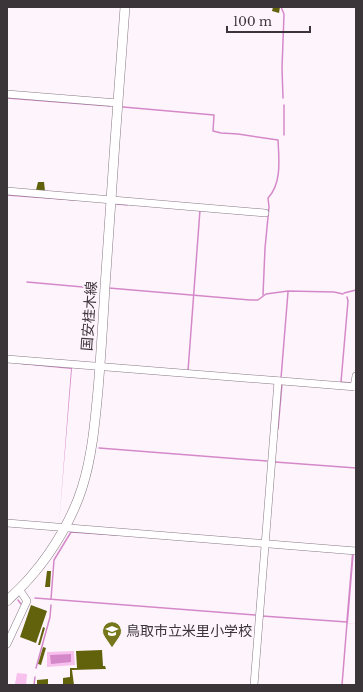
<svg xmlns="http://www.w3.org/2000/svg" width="363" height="692" font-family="'Libre Baskerville','Noto Sans JP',serif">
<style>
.green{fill:#f7c0ed}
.water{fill:#d588c9}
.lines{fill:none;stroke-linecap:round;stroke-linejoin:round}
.stream{stroke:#d588c9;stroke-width:1.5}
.building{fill:#62620d}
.minor-casing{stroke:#877984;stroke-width:8}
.major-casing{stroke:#877984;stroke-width:10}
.minor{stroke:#fff;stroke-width:7}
.major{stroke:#fff;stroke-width:9}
.labels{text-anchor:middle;stroke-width:4;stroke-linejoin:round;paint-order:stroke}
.street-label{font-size:14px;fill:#3b353a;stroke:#fef5fc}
.poi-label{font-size:14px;fill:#3b353a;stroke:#fef5fc;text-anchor:start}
</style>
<rect width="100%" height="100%" fill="#fef5fc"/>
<!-- green -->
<g class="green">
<polygon points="74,651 75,665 47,667 47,652"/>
<polygon points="17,673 27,674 26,685 15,684"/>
</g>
<!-- water -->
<g class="water">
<polygon points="20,363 72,368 59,524 71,369 19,364"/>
<polygon points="352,552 354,552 348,623 356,624 346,623"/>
<polygon points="71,654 71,662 51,664 50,655"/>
</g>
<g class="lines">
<!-- stream -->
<g class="stream">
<polyline points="281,7 284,14 282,68 283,98"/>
<polyline points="7,98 110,106"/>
<polyline points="284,105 284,135"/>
<path d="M123 107 214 115 213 131 221 133 238 134 278 140C279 159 282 183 268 198L269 207 265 248 263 295"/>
<polyline points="7,195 75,200"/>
<polyline points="117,204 127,205"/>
<polyline points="27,282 94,288"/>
<polyline points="109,288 250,300 258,300 266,294 288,291 334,292 343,294"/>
<polyline points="344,293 356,290"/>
<polyline points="347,297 348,301 341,382 350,383"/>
<polyline points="188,371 200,210"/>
<polyline points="281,378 288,292"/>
<polyline points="278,429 282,384"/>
<polyline points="99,448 267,461"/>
<polyline points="275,462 356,468"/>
<polyline points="35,598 255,615"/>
<polyline points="51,599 54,560 71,532 117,535"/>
<polyline points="18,600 21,604"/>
<polyline points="262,616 347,622"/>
<polyline points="36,668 50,617 51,605"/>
<polyline points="34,685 35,677"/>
<polyline points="342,685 347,623"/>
</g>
</g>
<!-- building -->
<g class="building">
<polygon points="273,7 280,7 279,13 272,11"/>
<polygon points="38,182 44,182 45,191 36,190"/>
<polygon points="47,571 51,571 50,587 45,587"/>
<polygon points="31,605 47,611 36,643 20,637"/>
<polygon points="43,627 45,628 40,645 38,645"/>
<polygon points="43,647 46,648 41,665 38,664"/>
<polygon points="102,650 103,666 105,666 106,669 72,670 74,685 63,685 63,678 70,677 70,668 77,668 76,651"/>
<polygon points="48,679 48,685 37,685 37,680"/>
</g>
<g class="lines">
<defs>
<g id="minor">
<polyline points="7,94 118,103"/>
<polyline points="7,191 265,213"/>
<polyline points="7,359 356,387"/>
<polyline points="354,387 356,376"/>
<polyline points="7,523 356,551"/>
<polyline points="7,644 27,601 19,589"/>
<polyline points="254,685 278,381"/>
</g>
<path id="major" d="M7 601C16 592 25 584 33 574 53 551 73 517 82 488 92 457 95 422 98 390 101 355 103 321 105 287 111 194 118 100 125 7"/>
</defs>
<!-- minor casing -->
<use href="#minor" class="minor-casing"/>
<!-- major casing -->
<use href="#major" class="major-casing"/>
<!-- minor -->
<use href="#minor" class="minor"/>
<!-- major -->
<use href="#major" class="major"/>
</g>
<!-- icons -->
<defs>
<symbol id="school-pin" viewBox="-11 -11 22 30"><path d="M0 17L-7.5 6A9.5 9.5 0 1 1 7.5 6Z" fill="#76771d" stroke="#fef5fc"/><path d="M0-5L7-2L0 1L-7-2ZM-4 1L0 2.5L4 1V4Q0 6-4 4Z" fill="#fff"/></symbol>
</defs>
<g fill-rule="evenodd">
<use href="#school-pin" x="101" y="620" width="22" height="30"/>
</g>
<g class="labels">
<!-- street labels -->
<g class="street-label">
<text transform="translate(89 316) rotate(-86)" y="5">国安桂木線</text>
</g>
<!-- poi labels -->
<g class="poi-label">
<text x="126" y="636">鳥取市立米里小学校</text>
</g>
</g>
<!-- border -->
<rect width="363" height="692" fill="none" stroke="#3b353a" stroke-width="16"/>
<!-- scale -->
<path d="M227 26v6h83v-6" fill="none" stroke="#3b353a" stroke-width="2"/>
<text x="233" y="26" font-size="12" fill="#3b353a" stroke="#fef5fc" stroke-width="3" paint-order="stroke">100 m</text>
</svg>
